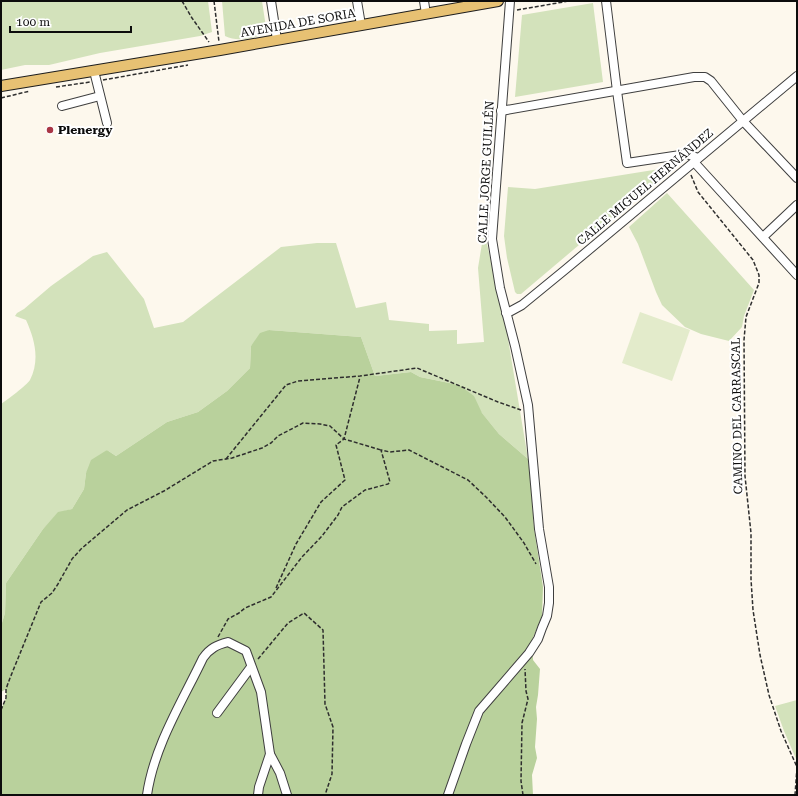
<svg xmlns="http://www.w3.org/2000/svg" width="798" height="796" font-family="'Roboto Serif',serif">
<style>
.green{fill:#d3e2bb}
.forest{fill:#b9d19c}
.pitch{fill:#e3ebcb}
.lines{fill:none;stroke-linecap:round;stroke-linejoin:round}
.minor-casing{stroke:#3f3f3f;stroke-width:10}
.major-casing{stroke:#1d1d1d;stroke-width:12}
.path{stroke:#2e2e2e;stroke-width:1.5;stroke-dasharray:4 2;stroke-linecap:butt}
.minor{stroke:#fff;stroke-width:8}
.major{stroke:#e7c173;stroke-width:10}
.poi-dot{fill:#a93645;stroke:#fff;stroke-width:1.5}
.labels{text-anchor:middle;stroke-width:4;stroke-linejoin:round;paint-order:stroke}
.street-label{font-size:12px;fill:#0c0c0c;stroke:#fff}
.poi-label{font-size:12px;font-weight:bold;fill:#0c0c0c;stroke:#fff;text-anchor:start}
</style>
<rect width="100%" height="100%" fill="#fdf8ed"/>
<!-- green -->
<g class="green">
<polygon points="1,1 208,1 212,32 200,36 100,53 49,65 25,65 1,70"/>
<path d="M222 1H262L267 34C253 37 239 43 225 36Z"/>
<polygon points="593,3 603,82 515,97 522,15"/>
<polygon points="672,167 665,175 618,212 521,294 517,294 515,292 507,258 504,236 508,187 535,189"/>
<polygon points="667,193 754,290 744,316 742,327 729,341 701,334 685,327 662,305 656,292 638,244 629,227"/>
<path d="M484 231 506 327 528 459 499 434 459 385 420 377 411 372 375 376 361 337 269 330 251 346 250 368 227 391 198 412 167 422 116 456 107 450 86 473 84 489 72 509 58 513 43 529 6 583 5 613 1 626V404C7 400 27 385 30 380 40 360 35 340 26 320L15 316 17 313 24 309 51 286 93 256 107 252 144 299 154 328 183 322 281 247 317 243H336L356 308 386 302 389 320 429 324V331L457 330V344L484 342 478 268Z"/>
<polygon points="797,700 797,761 784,731 775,706"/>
</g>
<!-- forest -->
<polygon class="forest" points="269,330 361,337 375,376 411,372 420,377 459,385 474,396 482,413 499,434 528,459 531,484 534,528 543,587 542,616 532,640 533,660 540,669 538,695 536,707 537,719 535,747 537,758 532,775 533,795 1,795 1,710 6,698 6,689 1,692 1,626 5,613 6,583 43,529 58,512 72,509 84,489 86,473 91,460 107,450 116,456 167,422 198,412 227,391 250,368 251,346 260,333"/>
<!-- pitch -->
<polygon class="pitch" points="640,312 690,330 672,381 622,363"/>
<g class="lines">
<defs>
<g id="minor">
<polyline points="271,1 277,40"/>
<polyline points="357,1 361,25"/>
<polyline points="424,1 426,14"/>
<polyline points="606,1 617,91 627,163 687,154 698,158"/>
<polyline points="94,71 107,123"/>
<polyline points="62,106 100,96"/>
<polyline points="501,111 694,77 705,77 711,81 743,121 797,178"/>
<polyline points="694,162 797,275"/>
<polyline points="763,237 797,205"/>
<polyline points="506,313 511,311 522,305 566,269 797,76"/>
<polyline points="217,713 251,667"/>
<path d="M147 795C154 746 182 702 203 658 210 648 217 645 228 642L246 651 261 692 270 754"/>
<polyline points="258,795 259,787 270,754 280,773 287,795"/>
<polyline points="448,795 466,744 479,711 529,653 538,639 542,628 547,616 549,603 549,587 539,529 528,405 515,346 500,288 492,239 510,1"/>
</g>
<polyline id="major" points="1,86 220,50 498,1"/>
</defs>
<!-- minor casing -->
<use href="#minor" class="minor-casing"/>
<!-- major casing -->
<use href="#major" class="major-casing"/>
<!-- path -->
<g class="path">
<polyline points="182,1 192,18 209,42"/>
<polyline points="214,1 219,42"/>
<polyline points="517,10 569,1"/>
<polyline points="103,80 188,65"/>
<polyline points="56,87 90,82"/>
<polyline points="1,98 30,91"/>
<polyline points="691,175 698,192 753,260 759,275 759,283 746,317 744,340 745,476 751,533 751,579 753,610 760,655 769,695 781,731 797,767 795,795"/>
<polyline points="226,459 286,385 298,381 360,376 417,368 498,402 521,410"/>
<polyline points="276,588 296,544 321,502 345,480 336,445 344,439 360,377"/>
<polyline points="218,637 228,619 239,613 245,608 271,597 302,557 322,536 338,515 342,507 365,490 388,484 390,482 381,450 390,452 409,450 468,480 486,497 505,517 524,543 536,564"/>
<polyline points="258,659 288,623 304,613 323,630 325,704 333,727 332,774 325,795"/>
<polyline points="1,710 6,698 6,689 10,678 41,602 52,593 58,584 72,559 81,549 127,510 164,491 213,461 232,458 262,448 271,443 278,436 303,423 320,424 330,426 344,439 381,450"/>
<polyline points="523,795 521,781 522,723 528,699 526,691 525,669"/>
</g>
<!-- minor -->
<use href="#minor" class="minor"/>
<!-- major -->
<use href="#major" class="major"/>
</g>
<!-- markers -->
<circle class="poi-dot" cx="50" cy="130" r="4"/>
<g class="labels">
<!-- street labels -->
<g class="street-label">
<text transform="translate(298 23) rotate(-10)" y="4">AVENIDA DE SORIA</text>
<text transform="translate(486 172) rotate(-87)" y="4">CALLE JORGE GUILLÉN</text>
<text transform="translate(645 187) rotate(-40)" y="4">CALLE MIGUEL HERNÁNDEZ</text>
<text transform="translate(737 416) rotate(-91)" y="4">CAMINO DEL CARRASCAL</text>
</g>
<!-- poi labels -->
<g class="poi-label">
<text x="58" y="134">Plenergy</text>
</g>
</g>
<!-- border -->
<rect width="798" height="796" fill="none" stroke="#0c0c0c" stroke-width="4"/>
<!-- scale -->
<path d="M10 26v6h121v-6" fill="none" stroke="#0c0c0c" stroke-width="2"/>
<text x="16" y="26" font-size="12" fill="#0c0c0c" stroke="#ffffff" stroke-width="3" paint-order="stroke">100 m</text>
</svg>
